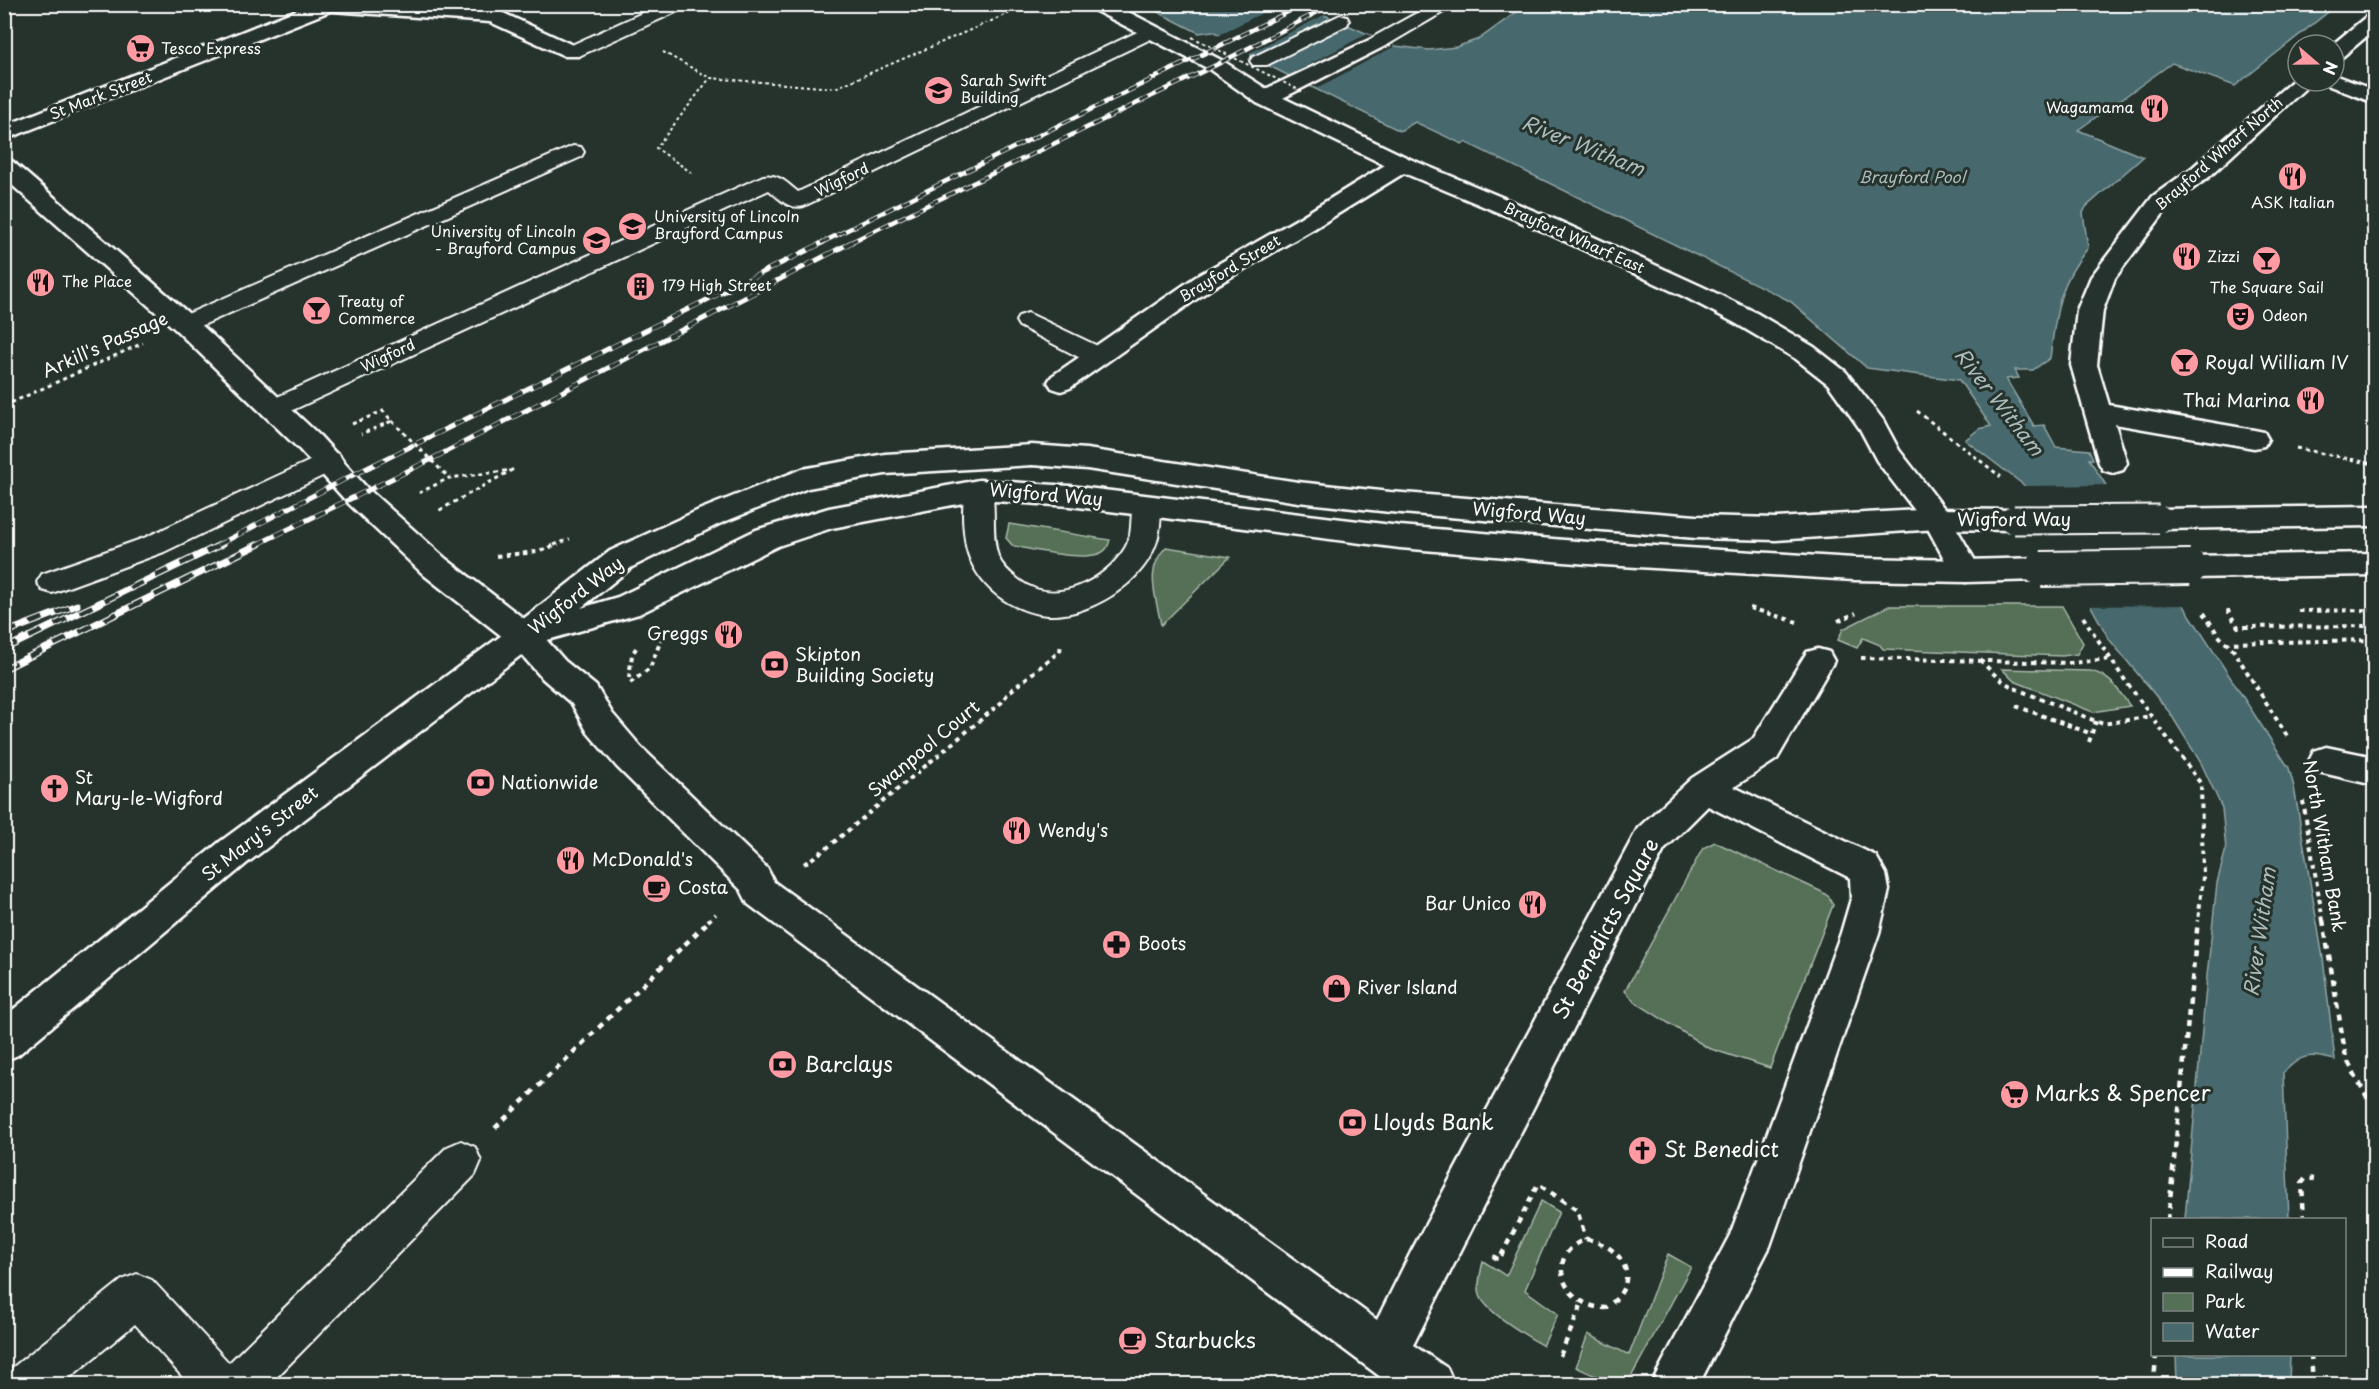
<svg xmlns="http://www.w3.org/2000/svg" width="2379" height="1389" font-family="'Playpen Sans',sans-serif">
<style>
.green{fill:#547057;stroke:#aab8ab;stroke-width:1.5}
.water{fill:#47696d;stroke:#91a5a7;stroke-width:1.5}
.pier{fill:#26332d}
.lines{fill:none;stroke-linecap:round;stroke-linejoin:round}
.service-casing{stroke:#fff;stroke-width:4}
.pedestrian-casing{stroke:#fff;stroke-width:5}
.minor-casing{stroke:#fff;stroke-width:5}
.secondary-casing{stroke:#fff;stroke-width:5}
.primary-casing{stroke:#fff;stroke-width:5}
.path-far3{stroke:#fff;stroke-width:2;stroke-dasharray:3 3;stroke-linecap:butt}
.path-far2{stroke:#fff;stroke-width:3;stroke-dasharray:4 4;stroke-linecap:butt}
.path-far1{stroke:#fff;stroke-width:4;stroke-dasharray:4.5 4.5;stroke-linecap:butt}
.path{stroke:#fff;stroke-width:4.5;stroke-dasharray:6 6;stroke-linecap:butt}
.service{fill:#26332d;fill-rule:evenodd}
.pedestrian{fill:#26332d;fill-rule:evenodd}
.minor{fill:#26332d;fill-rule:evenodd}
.secondary{fill:#26332d;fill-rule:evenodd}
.primary{fill:#26332d;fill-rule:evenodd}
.rail-far2-casing{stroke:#fff;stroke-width:4.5}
.rail-far1-casing{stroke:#fff;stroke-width:5}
.rail-casing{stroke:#fff;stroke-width:7}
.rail-far2{stroke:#26332d;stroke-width:3;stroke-dasharray:9;stroke-linecap:butt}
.rail-far1{stroke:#26332d;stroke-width:4;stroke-dasharray:11;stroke-linecap:butt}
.rail{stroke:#26332d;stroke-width:4.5;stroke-dasharray:14;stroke-linecap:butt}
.secondary-bridge-far1-casing{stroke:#fff;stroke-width:31;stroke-linecap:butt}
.secondary-bridge-casing{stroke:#fff;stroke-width:38;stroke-linecap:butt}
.path-bridge-far1{stroke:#fff;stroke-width:2;stroke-dasharray:3 3;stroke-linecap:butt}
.path-bridge{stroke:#fff;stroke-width:3;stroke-dasharray:4 4;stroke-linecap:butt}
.secondary-bridge-far1{stroke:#26332d;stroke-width:27}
.secondary-bridge{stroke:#26332d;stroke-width:34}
.labels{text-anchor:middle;stroke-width:6;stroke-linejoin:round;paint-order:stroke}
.far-poi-label{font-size:15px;fill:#fff;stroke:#26332d;text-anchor:start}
.far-street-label{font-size:15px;fill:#fff;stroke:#26332d}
.far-water-label{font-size:16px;font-style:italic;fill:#acbcbd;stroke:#26332d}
.street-label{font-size:18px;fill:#fff;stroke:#26332d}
.poi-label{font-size:18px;fill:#fff;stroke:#26332d;text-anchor:start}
.water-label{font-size:20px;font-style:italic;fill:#acbcbd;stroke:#26332d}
.near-street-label{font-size:21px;fill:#fff;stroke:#26332d}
.near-poi-label{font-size:21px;fill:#fff;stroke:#26332d;text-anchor:start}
</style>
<rect width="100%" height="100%" fill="#26332d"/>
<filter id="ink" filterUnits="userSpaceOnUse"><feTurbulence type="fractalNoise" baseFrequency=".0167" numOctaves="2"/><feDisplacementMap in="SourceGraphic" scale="12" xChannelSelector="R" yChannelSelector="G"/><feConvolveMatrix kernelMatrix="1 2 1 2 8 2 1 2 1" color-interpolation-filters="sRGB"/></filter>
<g filter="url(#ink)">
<!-- green -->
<g class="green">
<path d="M1009 524 1110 540C1109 543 1108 547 1106 549 1093 565 1032 549 1013 546L1006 538Z"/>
<path d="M1166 547 1230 557 1161 625C1156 596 1144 570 1166 547Z"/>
<polygon points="1889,606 2062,606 2083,643 2077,654 2062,656 1883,649 1880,645 1863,638 1857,648 1838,640 1843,629"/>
<path d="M2002 669 2091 671C2112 677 2117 689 2130 706L2093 712 2014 681Z"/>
<polygon points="1715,842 1822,892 1829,897 1833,905 1770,1068 1708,1048 1635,1002 1625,991 1703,848"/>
<path d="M1541 1201 1559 1212 1525 1290 1558 1314 1543 1346C1528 1336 1485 1312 1480 1295 1477 1284 1481 1272 1483 1261L1506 1276Z"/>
<path d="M1668 1254 1691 1267 1631 1377C1607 1383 1597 1377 1576 1367L1588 1334 1629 1355Z"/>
</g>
<!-- water -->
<g class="water">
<path d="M1144 5H1302L1395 46 1429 50 1456 47 1479 39 1519 10V5H2337L2235 86 2172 63 2078 130 2143 157 2086 207 2083 213 2088 248C2058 284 2056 313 2050 358L2033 370H2015L2019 378 2006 379 2034 426 2044 425 2056 447 2089 450 2093 459H2089L2289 768 2294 787 2323 958 2335 1060C2310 1053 2301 1054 2283 1073L2289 1219H2185L2207 976 2217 883 2226 849 2222 808 2201 763 2170 713 2109 639 2025 486 1965 440 1979 429 1991 426 1959 380 1867 368 1790 301 1465 142 1462 144 1415 122 1400 131 1251 57V52L1254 50 1213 31 1199 33Z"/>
<polygon points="2176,1355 2290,1355 2289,1384 2177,1384"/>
</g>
<!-- pier -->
<g class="pier">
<polygon points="1280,4 1309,5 1328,13 1248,54 1248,50 1216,36"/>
<polygon points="1367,34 1395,46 1317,88 1289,75"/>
<polygon points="2110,485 2187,605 2086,606 2020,486"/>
</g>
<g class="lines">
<defs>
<g id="service">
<polygon points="662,4 687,4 685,8 579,56 565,56 562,52 565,48"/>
<polygon points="1433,4 1457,4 1389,44 1375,44 1372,40 1375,36"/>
<polygon points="1340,15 1347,17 1349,21 1347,25 1267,65 1253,65 1250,61 1253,57"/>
<path d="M1150 26 1157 28 1160 32 1157 36 804 206C788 210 780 199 769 190L282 415 273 418 264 415 260 409 264 403 763 176C778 173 787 183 798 192Z"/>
<polygon points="573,146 581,147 584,152 581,157 194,329 185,332 176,329 173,324 176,319"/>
<polygon points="1028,313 1106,350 1110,356 1106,362 1097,364 1088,362 1019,326 1016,321 1019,316"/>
<polygon points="329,452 339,454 343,461 339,468 164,552 52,593 42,590 37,582 42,574 144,538"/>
<path d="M979 480 989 483C998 499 990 534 998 556 1001 565 1011 574 1019 580 1054 607 1104 582 1125 548 1135 532 1128 514 1136 499L1146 496 1156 499C1161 507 1161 516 1160 525 1157 575 1095 617 1048 615 1030 614 1011 606 997 595 982 583 970 565 966 546 963 528 960 499 969 483Z"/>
<polygon points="461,1141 475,1147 481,1161 475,1175 270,1384 189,1384 135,1324 62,1384 6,1384 12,1368 122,1280 137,1274 152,1280 229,1363 447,1147"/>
</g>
<g id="pedestrian">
<polygon points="411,4 501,12 579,48 582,52 579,56 565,56 490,22 331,11 324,9 321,5"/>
<polygon points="2374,14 2374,30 2341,58 2334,60 2332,45 2367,16"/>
<polygon points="1382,34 1389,36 1392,40 1389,44 1273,103 1265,104 1257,103 1254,98 1257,93"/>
<polygon points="2334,75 2374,90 2374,103 2327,85 2324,81 2334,81"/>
<polygon points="2298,76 2298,81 2313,81 2209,177 2169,206 2115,278 2103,310 2097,365 2109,405 2254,430 2264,432 2268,439 2264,446 2254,448 2115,424 2127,463 2123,470 2113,473 2103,470 2099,463 2071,365 2077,310 2091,277 2153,196 2193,167"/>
<polygon points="4,159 12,161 194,318 320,436 367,488 446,559 535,627 565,661 596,686 612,713 641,747 767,868 774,882 1377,1320 1411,1252 1638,828 1692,778 1753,739 1807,652 1818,649 1829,652 1834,661 1777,759 1734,787 1876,856 1886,874 1889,890 1879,933 1770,1246 1699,1384 1651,1384 1730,1235 1841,933 1851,899 1850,878 1708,806 1664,850 1413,1345 1447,1368 1454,1384 1390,1384 748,904 741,890 617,767 588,733 572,704 543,679 513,645 424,575 347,502 300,450 176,330 4,178"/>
<polygon points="2326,747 2374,757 2374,785 2314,771 2309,761 2314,751"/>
</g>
<polygon id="minor" points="1088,4 1113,4 1223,61 1273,93 1410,159 1561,222 1703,287 1753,311 1814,347 1846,372 1883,420 1899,450 1947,512 1981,571 1977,579 1966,582 1955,579 1926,525 1877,461 1860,429 1828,384 1796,359 1735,323 1685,297 1545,232 1404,173 1315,228 1215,286 1070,388 1061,391 1052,388 1048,382 1052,376 1197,276 1299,218 1385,165 1257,103 1209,69 1090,8"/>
<g id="secondary">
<polygon points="1032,445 1087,449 1298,482 1390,492 1696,516 1776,518 1937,509 2014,510 2024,513 2029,520 2024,527 2014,530 1937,529 1776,540 1696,538 1390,512 1298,502 1087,469 1032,465 885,474 808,488 719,524 632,567 581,608 618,597 756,530 829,508 979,480 1070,486 1400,526 1588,542 1854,558 1966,560 2041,558 2052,561 2056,569 2052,577 2041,580 1966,582 1854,580 1588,564 1400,548 1070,506 979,500 832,528 778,546 639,614 537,643 247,863 18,1055 4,1061 4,1017 221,841 513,627 610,551 699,510 802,469 885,454"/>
<polygon points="2374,506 2374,526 2159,529 2149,526 2144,519 2149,512 2159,509"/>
<polygon points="2374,553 2374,575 2190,578 2179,575 2175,567 2179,559 2190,556"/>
</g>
<polygon id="primary" points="312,4 340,4 338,8 4,140 4,126"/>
</defs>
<!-- service casing -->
<use href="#service" class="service-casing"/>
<!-- pedestrian casing -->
<use href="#pedestrian" class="pedestrian-casing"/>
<!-- minor casing -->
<use href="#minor" class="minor-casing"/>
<!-- secondary casing -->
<use href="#secondary" class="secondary-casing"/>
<!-- primary casing -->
<use href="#primary" class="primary-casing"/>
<!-- path-far3 -->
<g class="path-far3">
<polyline points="663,52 710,78 835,88 1031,4"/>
<polyline points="692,173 656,148 710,78"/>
</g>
<!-- path-far2 -->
<g class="path-far2">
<polyline points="4,406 143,343"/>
<polyline points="1917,411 2001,477"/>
<polyline points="352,424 383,411 392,421 361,434"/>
<polyline points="2296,448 2374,464"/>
<polyline points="419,493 449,478 512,470 438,511"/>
<polyline points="554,545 570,539"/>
</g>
<!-- path-far1 -->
<g class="path-far1">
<polyline points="496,556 537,552 558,544"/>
<polyline points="1750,608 1797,622"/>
<polyline points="2230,611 2228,611 2238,627 2374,626"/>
<polyline points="2298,611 2374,610"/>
<polyline points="2204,613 2218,635 2234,651 2287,736"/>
<polyline points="2083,617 2122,676 2201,784 2203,877 2198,921"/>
<polyline points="1838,621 1856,613"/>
<polyline points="2225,643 2374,640"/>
<polyline points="1861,658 2071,663 2110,659"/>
<polyline points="1980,660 1998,678 2014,688 2103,724 2151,716"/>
<polyline points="629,678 632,655 636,648"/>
<polyline points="630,683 650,668 661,640"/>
<polyline points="2016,706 2092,734"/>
<polyline points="2089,742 2096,721"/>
<polyline points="2303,801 2323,921"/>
<polyline points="804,864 827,848 1002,702 1008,693 1060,651 1061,644"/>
<polyline points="708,921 716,914"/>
</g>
<!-- path -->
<g class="path">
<polyline points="2323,920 2346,1058 2374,1110"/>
<polyline points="495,1128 710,920"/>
<polyline points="2168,1220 2198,920"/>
<polyline points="2304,1220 2302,1183 2306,1178 2314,1179"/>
<path d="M1586 1239C1626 1247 1643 1283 1605 1308 1564 1307 1542 1256 1586 1239Z"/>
<polyline points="1493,1256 1499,1260 1538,1184 1577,1210 1586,1239"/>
<polyline points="2311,1354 2313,1384"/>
<polyline points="1560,1356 1582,1303"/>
<polyline points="2154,1384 2156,1354"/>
</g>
<!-- service -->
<use href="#service" class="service"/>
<!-- pedestrian -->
<use href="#pedestrian" class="pedestrian"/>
<!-- minor -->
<use href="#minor" class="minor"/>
<!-- secondary -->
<use href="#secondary" class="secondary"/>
<!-- primary -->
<use href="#primary" class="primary"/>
<defs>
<g id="rail-far2">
<polyline points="821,243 1304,4"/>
<polyline points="849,243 1216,65 1333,4"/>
</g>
<g id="rail-far1">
<polyline points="218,545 345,479 824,242"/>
<polyline points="256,545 430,460 852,242"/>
</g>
<g id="rail">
<polyline points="4,633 77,605"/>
<polyline points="4,649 222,544"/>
<polyline points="4,669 259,544"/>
</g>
</defs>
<!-- rail-far2 casing -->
<use href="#rail-far2" class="rail-far2-casing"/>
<!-- rail-far1 casing -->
<use href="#rail-far1" class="rail-far1-casing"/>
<!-- rail casing -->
<use href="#rail" class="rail-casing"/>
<!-- rail-far2 -->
<use href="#rail-far2" class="rail-far2"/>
<!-- rail-far1 -->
<use href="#rail-far1" class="rail-far1"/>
<!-- rail -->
<use href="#rail" class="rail"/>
<defs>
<polyline id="secondary-bridge-far1" points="2014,520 2159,519"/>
<polyline id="secondary-bridge" points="2041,569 2190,567"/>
</defs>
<!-- secondary-bridge-far1 casing -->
<use href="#secondary-bridge-far1" class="secondary-bridge-far1-casing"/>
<!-- secondary-bridge casing -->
<use href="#secondary-bridge" class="secondary-bridge-casing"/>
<!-- path-bridge-far1 -->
<polyline class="path-bridge-far1" points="1192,37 1305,93"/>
<!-- path-bridge -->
<polyline class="path-bridge" points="392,421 449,478"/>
<!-- secondary-bridge-far1 -->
<use href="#secondary-bridge-far1" class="secondary-bridge-far1"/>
<!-- secondary-bridge -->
<use href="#secondary-bridge" class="secondary-bridge"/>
</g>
</g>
<!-- icons -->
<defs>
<symbol id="supermarket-disc" viewBox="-11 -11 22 22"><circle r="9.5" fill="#ff9aa2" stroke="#26332d"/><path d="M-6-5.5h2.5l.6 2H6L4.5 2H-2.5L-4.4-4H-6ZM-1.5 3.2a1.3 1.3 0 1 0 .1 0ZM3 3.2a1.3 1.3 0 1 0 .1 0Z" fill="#111"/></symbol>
<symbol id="university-disc" viewBox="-11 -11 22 22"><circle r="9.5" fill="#ff9aa2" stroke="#26332d"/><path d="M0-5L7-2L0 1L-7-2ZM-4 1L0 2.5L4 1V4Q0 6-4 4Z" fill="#111"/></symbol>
<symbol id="restaurant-disc" viewBox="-11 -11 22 22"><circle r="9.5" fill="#ff9aa2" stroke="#26332d"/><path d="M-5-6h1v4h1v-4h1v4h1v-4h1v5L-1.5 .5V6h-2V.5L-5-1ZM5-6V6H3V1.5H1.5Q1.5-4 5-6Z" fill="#111"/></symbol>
<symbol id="bar-disc" viewBox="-11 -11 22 22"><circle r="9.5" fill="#ff9aa2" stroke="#26332d"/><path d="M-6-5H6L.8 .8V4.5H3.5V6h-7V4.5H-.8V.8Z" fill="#111"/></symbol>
<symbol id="building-disc" viewBox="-11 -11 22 22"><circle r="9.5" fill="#ff9aa2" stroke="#26332d"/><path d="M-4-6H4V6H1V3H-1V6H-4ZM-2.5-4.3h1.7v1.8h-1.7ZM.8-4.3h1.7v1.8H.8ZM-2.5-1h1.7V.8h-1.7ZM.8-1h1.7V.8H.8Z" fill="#111"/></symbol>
<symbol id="theatre-disc" viewBox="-11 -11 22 22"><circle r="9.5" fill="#ff9aa2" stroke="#26332d"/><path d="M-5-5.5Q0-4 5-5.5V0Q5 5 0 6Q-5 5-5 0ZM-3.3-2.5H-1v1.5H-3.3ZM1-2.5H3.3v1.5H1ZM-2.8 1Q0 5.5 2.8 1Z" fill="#111"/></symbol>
<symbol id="bank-disc" viewBox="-11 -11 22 22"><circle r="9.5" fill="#ff9aa2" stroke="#26332d"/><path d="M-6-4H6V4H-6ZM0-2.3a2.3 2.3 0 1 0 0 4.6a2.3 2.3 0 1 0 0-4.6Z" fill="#111"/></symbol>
<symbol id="church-disc" viewBox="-11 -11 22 22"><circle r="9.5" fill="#ff9aa2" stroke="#26332d"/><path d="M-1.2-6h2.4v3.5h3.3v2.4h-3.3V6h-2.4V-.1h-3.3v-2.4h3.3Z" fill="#111"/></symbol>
<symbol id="cafe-disc" viewBox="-11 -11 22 22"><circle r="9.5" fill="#ff9aa2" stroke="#26332d"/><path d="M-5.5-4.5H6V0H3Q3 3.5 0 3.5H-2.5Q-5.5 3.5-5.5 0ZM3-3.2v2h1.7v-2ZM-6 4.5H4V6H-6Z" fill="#111"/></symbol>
<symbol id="pharmacy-disc" viewBox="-11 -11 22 22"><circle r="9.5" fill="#ff9aa2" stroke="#26332d"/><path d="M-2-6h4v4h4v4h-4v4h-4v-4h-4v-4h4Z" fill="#111"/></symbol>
<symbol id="shop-disc" viewBox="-11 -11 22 22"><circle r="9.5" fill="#ff9aa2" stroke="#26332d"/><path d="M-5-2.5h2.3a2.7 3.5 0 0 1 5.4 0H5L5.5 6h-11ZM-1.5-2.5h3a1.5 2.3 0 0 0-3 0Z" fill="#111"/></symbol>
</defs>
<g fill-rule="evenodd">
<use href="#supermarket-disc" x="124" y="32" width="33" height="33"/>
<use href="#university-disc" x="922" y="74" width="33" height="33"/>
<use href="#restaurant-disc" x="2138" y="92" width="33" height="33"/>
<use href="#restaurant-disc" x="2276" y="160" width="33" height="33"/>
<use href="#university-disc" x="616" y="210" width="33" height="33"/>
<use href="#university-disc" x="580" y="224" width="33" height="33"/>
<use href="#restaurant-disc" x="2170" y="240" width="33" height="33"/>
<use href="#bar-disc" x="2250" y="244" width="33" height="33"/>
<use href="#restaurant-disc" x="24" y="266" width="33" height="33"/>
<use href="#building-disc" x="624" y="270" width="33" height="33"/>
<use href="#bar-disc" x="300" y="294" width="33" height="33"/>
<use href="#theatre-disc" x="2224" y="300" width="33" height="33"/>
<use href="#bar-disc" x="2168" y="346" width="33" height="33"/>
<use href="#restaurant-disc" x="2294" y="384" width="33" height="33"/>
<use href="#restaurant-disc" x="712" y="618" width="33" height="33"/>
<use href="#bank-disc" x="758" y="648" width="33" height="33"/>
<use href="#bank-disc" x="464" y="766" width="33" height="33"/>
<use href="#church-disc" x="38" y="772" width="33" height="33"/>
<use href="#restaurant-disc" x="1000" y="814" width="33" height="33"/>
<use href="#restaurant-disc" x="554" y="844" width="33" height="33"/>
<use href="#cafe-disc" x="640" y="872" width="33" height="33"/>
<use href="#restaurant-disc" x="1516" y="888" width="33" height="33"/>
<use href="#pharmacy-disc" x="1100" y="928" width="33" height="33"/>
<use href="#shop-disc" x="1320" y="972" width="33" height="33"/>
<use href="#bank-disc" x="766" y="1048" width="33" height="33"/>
<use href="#supermarket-disc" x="1998" y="1078" width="33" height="33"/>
<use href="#bank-disc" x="1336" y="1106" width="33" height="33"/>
<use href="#church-disc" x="1626" y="1134" width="33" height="33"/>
<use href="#cafe-disc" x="1116" y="1324" width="33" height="33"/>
</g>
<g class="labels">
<!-- far-poi labels -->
<g class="far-poi-label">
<text x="161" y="54">Tesco Express</text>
<text x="960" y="86">Sarah Swift<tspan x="960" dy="17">Building</tspan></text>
<text x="2134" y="113" text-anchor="end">Wagamama</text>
<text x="2293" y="208" text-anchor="middle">ASK Italian</text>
<text x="654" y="222">University of Lincoln<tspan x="654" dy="17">Brayford Campus</tspan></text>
<text x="576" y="237" text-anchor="end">University of Lincoln<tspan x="576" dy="17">- Brayford Campus</tspan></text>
<text x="2207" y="262">Zizzi</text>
<text x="62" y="287">The Place</text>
<text x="662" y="291">179 High Street</text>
<text x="2267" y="293" text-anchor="middle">The Square Sail</text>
<text x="338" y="307">Treaty of<tspan x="338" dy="17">Commerce</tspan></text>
<text x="2262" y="321">Odeon</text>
</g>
<!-- far-street labels -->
<g class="far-street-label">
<text transform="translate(101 96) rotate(-21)" y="5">St Mark Street</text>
<text transform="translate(2219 154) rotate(-41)" y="5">Brayford Wharf North</text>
<text transform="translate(842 180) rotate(-26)" y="5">Wigford</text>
<text transform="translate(1574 238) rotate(24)" y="5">Brayford Wharf East</text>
<text transform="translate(1230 269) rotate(-31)" y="5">Brayford Street</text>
<text transform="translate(388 356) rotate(-25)" y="5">Wigford</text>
</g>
<!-- far-water labels -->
<g class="far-water-label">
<text x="1912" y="183">Brayford Pool</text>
</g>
<!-- street labels -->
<g class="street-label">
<text transform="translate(105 345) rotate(-24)" y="6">Arkill's Passage</text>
<text transform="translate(1046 495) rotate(5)" y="6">Wigford Way</text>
<text transform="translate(1529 514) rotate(5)" y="6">Wigford Way</text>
<text x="2014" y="526">Wigford Way</text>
<text transform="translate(576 596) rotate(-38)" y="6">Wigford Way</text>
<text transform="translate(924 749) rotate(-40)" y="6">Swanpool Court</text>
<text transform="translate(260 834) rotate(-38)" y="6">St Mary's Street</text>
<text transform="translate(2324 846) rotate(80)" y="6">North Witham Bank</text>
</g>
<!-- poi labels -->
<g class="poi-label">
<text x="2205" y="369">Royal William IV</text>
<text x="2290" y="407" text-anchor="end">Thai Marina</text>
<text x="708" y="640" text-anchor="end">Greggs</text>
<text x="795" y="661">Skipton<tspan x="795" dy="21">Building Society</tspan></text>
<text x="75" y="784">St<tspan x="75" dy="21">Mary-le-Wigford</tspan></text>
<text x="501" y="789">Nationwide</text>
<text x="1038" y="837">Wendy's</text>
<text x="592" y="866">McDonald's</text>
<text x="678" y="894">Costa</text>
<text x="1511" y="910" text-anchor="end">Bar Unico</text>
<text x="1138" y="950">Boots</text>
<text x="1357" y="994">River Island</text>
</g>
<!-- water labels -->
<g class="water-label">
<text transform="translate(1583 146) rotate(22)" y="7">River Witham</text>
<text transform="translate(1999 402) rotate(52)" y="7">River Witham</text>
<text transform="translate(2260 932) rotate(-82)" y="7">River Witham</text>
</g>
<!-- near-street labels -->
<g class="near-street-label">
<text transform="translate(1606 929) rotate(-62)" y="7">St Benedicts Square</text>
</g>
<!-- near-poi labels -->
<g class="near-poi-label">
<text x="804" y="1072">Barclays</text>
<text x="2035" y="1101">Marks &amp; Spencer</text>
<text x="1373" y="1130">Lloyds Bank</text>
<text x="1664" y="1157">St Benedict</text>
<text x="1154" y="1348">Starbucks</text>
</g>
</g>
<!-- margin -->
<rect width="2379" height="1389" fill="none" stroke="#26332d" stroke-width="24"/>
<rect x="12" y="12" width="2355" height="1365" fill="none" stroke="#fff" stroke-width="2" filter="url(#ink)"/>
<!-- legend -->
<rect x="2151" y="1218" width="195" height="138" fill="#26332d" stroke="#7d8581" stroke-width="1.5"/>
<rect x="2163" y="1238" width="30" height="9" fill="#26332d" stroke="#7d8581" stroke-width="1.5"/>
<text x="2205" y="1248" font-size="18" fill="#ffffff">Road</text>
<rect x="2163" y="1268" width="30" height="9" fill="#ffffff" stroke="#7d8581" stroke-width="1.5"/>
<text x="2205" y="1278" font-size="18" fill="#ffffff">Railway</text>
<rect x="2163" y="1293" width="30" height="18" fill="#547057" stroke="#7d8581" stroke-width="1.5"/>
<text x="2205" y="1308" font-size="18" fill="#ffffff">Park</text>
<rect x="2163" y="1323" width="30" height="18" fill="#47696d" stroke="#7d8581" stroke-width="1.5"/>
<text x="2205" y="1338" font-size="18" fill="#ffffff">Water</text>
<!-- north arrow -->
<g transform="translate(2316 63) rotate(110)"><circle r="28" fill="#26332d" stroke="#7d8581" stroke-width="1.5"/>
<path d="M0-4.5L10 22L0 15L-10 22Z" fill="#ff9aa2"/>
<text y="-9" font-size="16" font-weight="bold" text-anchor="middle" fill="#ffffff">N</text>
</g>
</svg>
